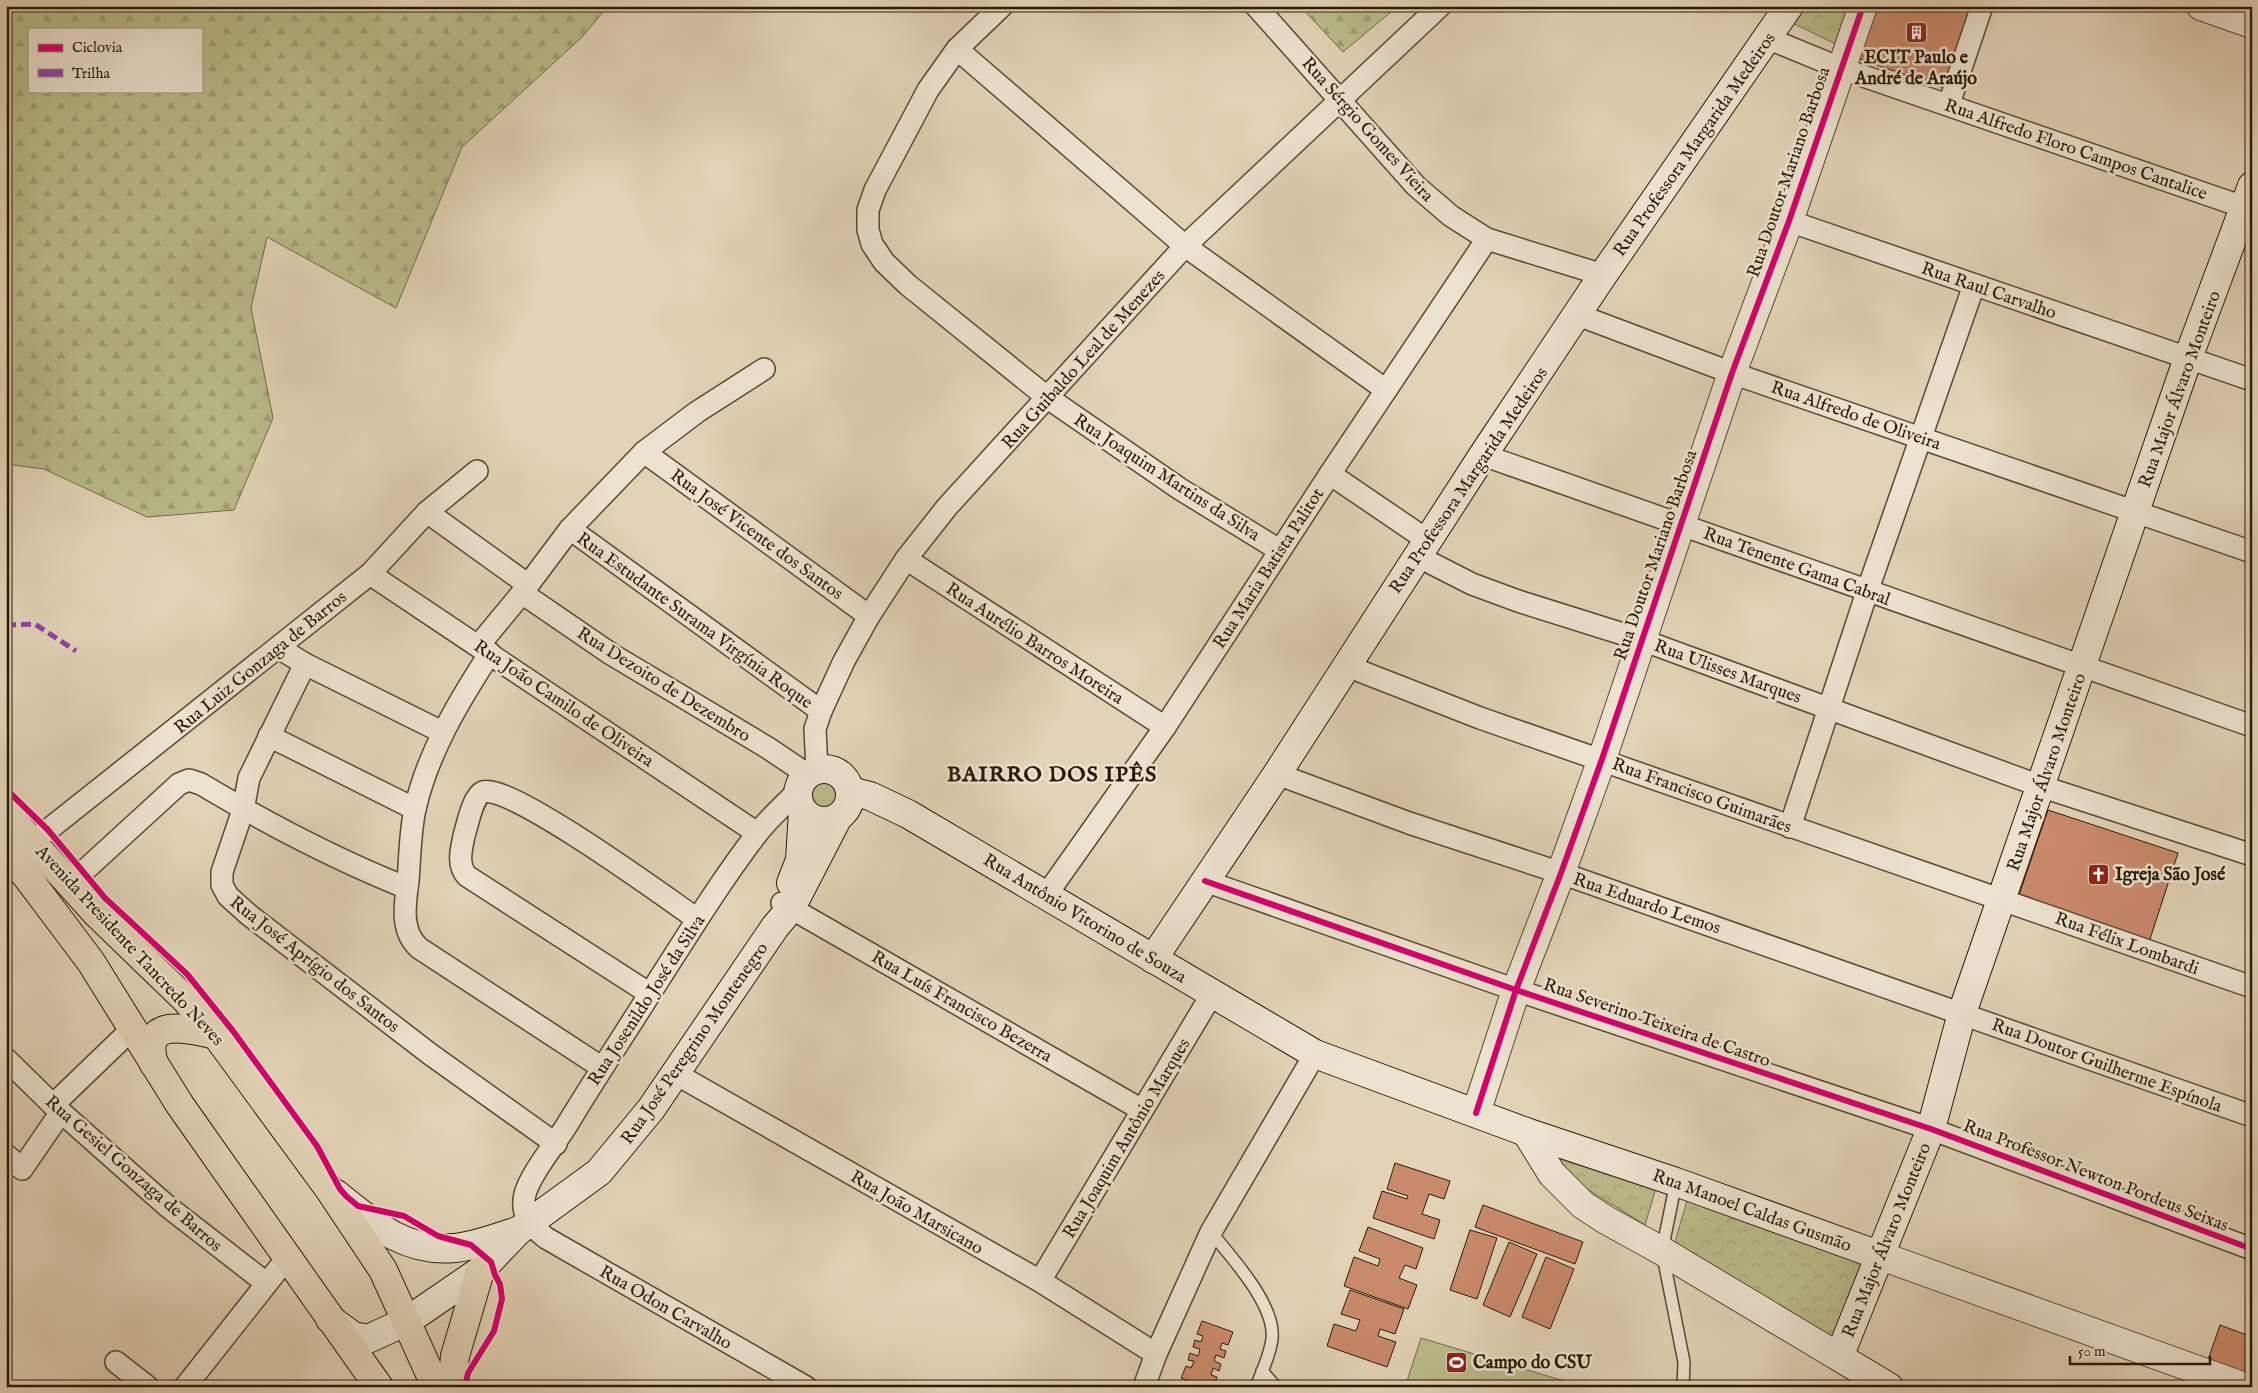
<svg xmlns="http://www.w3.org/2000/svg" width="2258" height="1393" font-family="'IM FELL English',serif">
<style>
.grass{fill:#b9bb89;stroke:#726a48}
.forest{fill:url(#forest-firs);stroke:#726a48;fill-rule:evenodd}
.park{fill:url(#park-crowns);stroke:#726a48}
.building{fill:#ca8a6c;stroke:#2b1a06}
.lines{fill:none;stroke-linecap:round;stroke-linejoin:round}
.service-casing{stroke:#594832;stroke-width:14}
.minor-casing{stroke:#594832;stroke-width:24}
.tertiary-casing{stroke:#594832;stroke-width:30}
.secondary-casing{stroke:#2b1a06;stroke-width:30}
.primary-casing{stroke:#2b1a06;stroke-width:30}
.service{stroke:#ece2d0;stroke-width:11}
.minor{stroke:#ece2d0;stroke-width:21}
.tertiary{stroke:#ece2d0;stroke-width:28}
.secondary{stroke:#ece2d0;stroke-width:28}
.primary{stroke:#e2d3b6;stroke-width:28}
.quiet{stroke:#8e44ad;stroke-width:5;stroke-dasharray:10 5;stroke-linecap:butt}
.cycleway-casing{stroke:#ece2d0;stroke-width:9}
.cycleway{stroke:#d6006c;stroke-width:6}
.labels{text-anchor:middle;stroke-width:5;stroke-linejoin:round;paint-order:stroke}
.poi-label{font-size:18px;font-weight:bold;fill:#2b1a06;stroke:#ece2d0;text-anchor:start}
.street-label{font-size:18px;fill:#2b1a06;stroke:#ece2d0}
.district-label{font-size:22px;font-weight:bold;letter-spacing:1px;fill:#2b1a06;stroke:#ece2d0}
</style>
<defs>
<pattern id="forest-firs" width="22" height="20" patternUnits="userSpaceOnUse" patternTransform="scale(1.25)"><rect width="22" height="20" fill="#b9bb89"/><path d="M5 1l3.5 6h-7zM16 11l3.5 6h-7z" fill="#9fa075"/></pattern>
<pattern id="park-crowns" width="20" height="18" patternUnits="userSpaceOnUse" patternTransform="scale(1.25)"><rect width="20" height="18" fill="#b9bb89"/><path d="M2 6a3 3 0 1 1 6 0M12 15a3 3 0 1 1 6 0" fill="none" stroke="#9fa075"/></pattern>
</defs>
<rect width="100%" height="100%" fill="#e2d3b6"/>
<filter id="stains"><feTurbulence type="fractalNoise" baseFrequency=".004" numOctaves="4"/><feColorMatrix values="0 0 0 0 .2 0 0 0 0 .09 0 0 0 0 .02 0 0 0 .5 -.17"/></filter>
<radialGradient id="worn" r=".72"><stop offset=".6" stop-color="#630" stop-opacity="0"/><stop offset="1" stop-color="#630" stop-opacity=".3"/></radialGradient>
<!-- grass -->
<g class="grass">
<circle cx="823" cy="796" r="15"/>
<polygon points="1421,1338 1584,1387 1405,1387"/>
</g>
<!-- forest -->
<g class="forest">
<path d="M6 6H608L582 37 462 147 396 308 267 237 251 308 273 418 234 510 147 517 44 469 6 464ZM29 29H201V91H29Z"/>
<polygon points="1300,6 1398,6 1343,52"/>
</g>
<!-- park -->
<g class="park">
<polygon points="1796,6 1852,6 1838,45 1786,20"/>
<polygon points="1546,1148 1656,1188 1645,1225 1584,1187"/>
<polygon points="1688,1197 1870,1260 1832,1346 1673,1249"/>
</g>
<!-- building -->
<g class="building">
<polygon points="1878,6 1972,6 1944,88 1859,59"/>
<polygon points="2048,810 2178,853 2149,942 2019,895"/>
<polygon points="1395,1163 1450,1181 1444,1199 1429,1194 1422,1214 1440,1220 1434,1239 1373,1218 1382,1191 1407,1199 1408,1196 1387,1189"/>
<polygon points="1483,1205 1583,1242 1575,1264 1475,1227"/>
<polygon points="1368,1227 1423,1248 1416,1269 1405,1265 1399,1278 1417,1285 1408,1309 1344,1286 1354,1257 1378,1266 1380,1259 1359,1251"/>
<polygon points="1470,1230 1497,1238 1477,1299 1450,1290"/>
<polygon points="1509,1242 1537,1254 1510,1317 1483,1305"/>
<polygon points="1546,1257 1574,1269 1550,1329 1522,1317"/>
<polygon points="1350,1290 1404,1309 1395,1334 1380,1329 1378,1336 1396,1342 1387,1367 1327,1346 1334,1324 1356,1331 1360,1320 1341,1314"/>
<polygon points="1202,1321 1233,1332 1228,1345 1222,1343 1220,1349 1226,1351 1224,1358 1216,1355 1214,1361 1221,1364 1219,1371 1213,1368 1211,1375 1217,1377 1213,1387 1204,1387 1181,1378 1186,1366 1191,1368 1194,1361 1188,1360 1190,1353 1198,1356 1200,1349 1193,1347 1195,1340 1201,1342 1203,1336 1197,1334"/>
<polygon points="2220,1325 2252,1337 2252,1376 2208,1360"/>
</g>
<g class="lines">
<defs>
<g id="service">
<polyline points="1676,1182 1662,1251 1684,1362 1683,1387"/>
<path d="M1211 1232C1231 1257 1276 1305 1272 1339 1270 1355 1262 1372 1256 1387"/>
<polyline points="1262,1371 1276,1387"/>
</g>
<g id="minor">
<polyline points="1002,6 957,49 928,90 875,190 868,210 868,230 872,244 884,262 908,285 1048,398 1180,489 1279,550"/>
<polyline points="1256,6 1416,186 1451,216 1487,239 1603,275"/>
<polyline points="1767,38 1840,68 2252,210"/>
<polyline points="957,49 1185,246 1386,390"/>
<polyline points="1949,104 1982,6"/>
<polyline points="1789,221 2252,380"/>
<polyline points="1578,315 1732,373 2252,552"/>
<polyline points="644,452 869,616"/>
<polyline points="1483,455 2252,726"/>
<polyline points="1330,474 1427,540"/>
<polyline points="427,512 527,584"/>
<polyline points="570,529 821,711"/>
<polyline points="1417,556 1472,584 1518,601 1642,640 2040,786 2252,855"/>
<polyline points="906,559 1165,727"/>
<polyline points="370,574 757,833"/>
<polyline points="522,593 611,654 768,748 808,775"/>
<polyline points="479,645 522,593 570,529 644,452 697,412 764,369"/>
<polyline points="279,648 305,664 249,778 243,810 222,872 222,885 228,896 249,915 430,1054 556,1144"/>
<path d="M490 653C459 701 428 752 415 809 410 832 410 857 408 881 405 904 400 931 419 948L601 1067"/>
<polyline points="305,664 442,732"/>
<polyline points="1347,666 1480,718 2252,987"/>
<polyline points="269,736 415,809"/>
<polyline points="817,770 815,729 821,711 844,661 869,616 906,559 947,507 1185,246 1440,6"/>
<polyline points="1277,774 1409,823 1561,873 2252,1116"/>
<path d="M798 791C784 805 768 819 756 835 718 885 685 939 651 992 624 1035 596 1077 570 1120 558 1141 531 1172 525 1194 520 1215 531 1226 546 1238L806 1387"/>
<polyline points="1790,827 1867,592 1974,285"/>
<polyline points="32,841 48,830 370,574 427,512 477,471"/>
<path d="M66 880 84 871 179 784 189 780 201 784C268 824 335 859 407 888"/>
<polyline points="1205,881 1516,990 1931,1129 2252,1249"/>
<polyline points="1047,894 1165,727 1330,474 1487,239"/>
<polyline points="782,903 1142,1110"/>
<path d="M650 994 467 876C457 865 461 850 464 836 467 826 473 796 483 792 508 782 668 899 697 919"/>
<polyline points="6,1059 53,1105 167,1206 266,1283"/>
<polyline points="676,1074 1040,1281 1156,1354"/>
<polyline points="53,1105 132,1029"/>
<polyline points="6,1155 22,1169 61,1112"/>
<polyline points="1040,1281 1212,994"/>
<polyline points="116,1362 148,1387"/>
<polyline points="185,1387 287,1258"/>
<polyline points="1144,1387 1156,1354 1211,1232 1315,1054"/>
</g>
<g id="tertiary">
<polyline points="2201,6 2252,24"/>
<polyline points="1476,1113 1516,990 1561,873 1602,759 1732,373 1789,221 1863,6"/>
<polyline points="1526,1132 1552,1174 1583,1205 1606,1220 1662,1251 1839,1357"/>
<polyline points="1881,1256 2245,1387"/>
</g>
<g id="secondary">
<circle cx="824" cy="795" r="26"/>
<polyline points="850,791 870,796 908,814 1315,1054 1526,1132 1676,1182 1881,1256"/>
<polyline points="791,883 800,860 803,811"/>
<polyline points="1153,959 1277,774 1483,455 1603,275 1789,6"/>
<path d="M336 1194C372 1223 405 1253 455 1248 476 1246 498 1237 518 1231"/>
<polyline points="330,1319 353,1336 368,1339 407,1321 480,1271 518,1231 599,1172 651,1109 775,927 791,908 838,817"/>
<polyline points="1889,1387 1839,1357 1931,1129 1962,1013 2188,358 2252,186"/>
</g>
<g id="primary">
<polyline points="6,813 96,913 186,1000 216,1035 329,1189 383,1270 436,1387"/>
<polyline points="6,849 91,962 180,1105 379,1387"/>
<path d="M154 1064C140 1016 189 1028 216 1035"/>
<polyline points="452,1387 455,1356 480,1271"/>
</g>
</defs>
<!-- service casing -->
<use href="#service" class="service-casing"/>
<!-- minor casing -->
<use href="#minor" class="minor-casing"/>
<!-- tertiary casing -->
<use href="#tertiary" class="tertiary-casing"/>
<!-- secondary casing -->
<use href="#secondary" class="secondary-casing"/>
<!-- primary casing -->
<use href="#primary" class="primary-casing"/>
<!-- service -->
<use href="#service" class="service"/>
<!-- minor -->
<use href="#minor" class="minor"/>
<!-- tertiary -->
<use href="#tertiary" class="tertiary"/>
<!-- secondary -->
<use href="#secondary" class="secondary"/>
<!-- primary -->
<use href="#primary" class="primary"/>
<!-- quiet -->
<polyline class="quiet" points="6,625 35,624 76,651"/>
<defs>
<g id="cycleway">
<polyline points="6,789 48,830 105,898 187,974 233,1031 317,1146 340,1189 346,1196 358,1206 404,1216 438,1236 471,1245 491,1262 495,1275 500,1284 502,1299 494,1331 468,1373 465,1387"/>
<polyline points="1205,881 1516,990 1931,1129 2252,1249"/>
<polyline points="1476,1113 1516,990 1561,873 1602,759 1732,373 1789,221 1863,6"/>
</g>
</defs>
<!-- cycleway casing -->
<use href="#cycleway" class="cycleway-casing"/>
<!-- cycleway -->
<use href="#cycleway" class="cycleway"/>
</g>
<!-- icons -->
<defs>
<symbol id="building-square" viewBox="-11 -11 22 22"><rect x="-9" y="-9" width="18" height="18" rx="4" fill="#8f2418" stroke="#ece2d0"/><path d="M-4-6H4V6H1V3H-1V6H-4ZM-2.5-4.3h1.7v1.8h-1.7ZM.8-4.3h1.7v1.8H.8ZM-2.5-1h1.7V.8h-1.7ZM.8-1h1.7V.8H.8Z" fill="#fff"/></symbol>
<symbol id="church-square" viewBox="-11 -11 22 22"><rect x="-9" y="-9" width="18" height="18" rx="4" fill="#8f2418" stroke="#ece2d0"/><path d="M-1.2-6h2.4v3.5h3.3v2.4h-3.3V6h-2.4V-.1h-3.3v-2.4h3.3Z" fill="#fff"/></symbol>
<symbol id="stadium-square" viewBox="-11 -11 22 22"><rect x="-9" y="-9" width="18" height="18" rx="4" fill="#8f2418" stroke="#ece2d0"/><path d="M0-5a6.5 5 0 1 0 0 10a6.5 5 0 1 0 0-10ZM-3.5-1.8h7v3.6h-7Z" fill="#fff"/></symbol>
</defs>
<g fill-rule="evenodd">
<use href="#building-square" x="1904" y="20" width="25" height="25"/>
<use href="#church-square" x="2086" y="862" width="25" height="25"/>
<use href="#stadium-square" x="1444" y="1350" width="25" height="25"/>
</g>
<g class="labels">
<!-- poi labels -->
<g class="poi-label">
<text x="1916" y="63" text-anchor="middle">ECIT Paulo e<tspan x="1916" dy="21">André de Araújo</tspan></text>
<text x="2115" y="880">Igreja São José</text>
<text x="1473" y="1368">Campo do CSU</text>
</g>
<!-- street labels -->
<g class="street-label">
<text transform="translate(1368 129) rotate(48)" y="6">Rua Sérgio Gomes Vieira</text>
<text transform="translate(1694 144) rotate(-55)" y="6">Rua Professora Margarida Medeiros</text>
<text transform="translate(2076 149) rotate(19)" y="6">Rua Alfredo Floro Campos Cantalice</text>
<text transform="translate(1788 172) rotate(-71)" y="6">Rua Doutor Mariano Barbosa</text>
<text transform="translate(1989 290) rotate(19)" y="6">Rua Raul Carvalho</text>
<text transform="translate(1083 359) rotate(-48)" y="6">Rua Guibaldo Leal de Menezes</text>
<text transform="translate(2179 389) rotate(-70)" y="6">Rua Major Álvaro Monteiro</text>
<text transform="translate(1856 415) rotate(19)" y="6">Rua Alfredo de Oliveira</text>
<text transform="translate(1167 477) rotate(33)" y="6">Rua Joaquim Martins da Silva</text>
<text transform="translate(1468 480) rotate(-56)" y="6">Rua Professora Margarida Medeiros</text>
<text transform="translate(757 534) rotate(36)" y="6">Rua José Vicente dos Santos</text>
<text transform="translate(1655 555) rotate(-71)" y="6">Rua Doutor Mariano Barbosa</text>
<text transform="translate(1797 566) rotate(20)" y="6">Rua Tenente Gama Cabral</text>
<text transform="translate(1268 568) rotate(-57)" y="6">Rua Maria Batista Palitot</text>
<text transform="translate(695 620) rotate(36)" y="6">Rua Estudante Surama Virgínia Roque</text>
<text transform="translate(1035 643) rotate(33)" y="6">Rua Aurélio Barros Moreira</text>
<text transform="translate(260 662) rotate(-39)" y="6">Rua Luiz Gonzaga de Barros</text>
<text transform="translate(1728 671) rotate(20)" y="6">Rua Ulisses Marques</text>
<text transform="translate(664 684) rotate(32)" y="6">Rua Dezoito de Dezembro</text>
<text transform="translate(564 703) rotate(34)" y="6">Rua João Camilo de Oliveira</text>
<text transform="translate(2046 772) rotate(-71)" y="6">Rua Major Álvaro Monteiro</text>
<text transform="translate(1702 795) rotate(20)" y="6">Rua Francisco Guimarães</text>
<text transform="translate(1647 903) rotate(19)" y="6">Rua Eduardo Lemos</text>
<text transform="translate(1085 918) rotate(31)" y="6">Rua Antônio Vitorino de Souza</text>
<text transform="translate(2127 943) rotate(20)" y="6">Rua Félix Lombardi</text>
<text transform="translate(130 945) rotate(47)" y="6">Avenida Presidente Tancredo Neves</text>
<text transform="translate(315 964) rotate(38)" y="6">Rua José Aprígio dos Santos</text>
<text transform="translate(646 1000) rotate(-57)" y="6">Rua Josenildo José da Silva</text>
<text transform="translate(962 1006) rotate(30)" y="6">Rua Luís Francisco Bezerra</text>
<text transform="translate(1657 1022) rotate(19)" y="6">Rua Severino Teixeira de Castro</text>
<text transform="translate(694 1043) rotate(-55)" y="6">Rua José Peregrino Montenegro</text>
<text transform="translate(2107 1065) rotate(20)" y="6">Rua Doutor Guilherme Espínola</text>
<text transform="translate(1126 1138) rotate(-59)" y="6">Rua Joaquim Antônio Marques</text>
<text transform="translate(134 1173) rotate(41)" y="6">Rua Gesiel Gonzaga de Barros</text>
<text transform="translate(2096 1175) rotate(21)" y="6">Rua Professor Newton Pordeus Seixas</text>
<text transform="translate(1752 1210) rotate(20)" y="6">Rua Manoel Caldas Gusmão</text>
<text transform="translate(917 1212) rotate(30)" y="6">Rua João Marsicano</text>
<text transform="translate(1886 1240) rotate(-68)" y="6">Rua Major Álvaro Monteiro</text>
<text transform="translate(666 1307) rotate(30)" y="6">Rua Odon Carvalho</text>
</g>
<!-- district labels -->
<g class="district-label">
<text x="1052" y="781">BAIRRO DOS IPÊS</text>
</g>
</g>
<!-- margin -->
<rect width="2258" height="1393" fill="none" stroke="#e2d3b6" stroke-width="25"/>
<rect x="8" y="8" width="2243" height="1378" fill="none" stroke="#2b1a06" stroke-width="2.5"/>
<rect x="12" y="12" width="2233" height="1368" fill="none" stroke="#2b1a06"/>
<!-- legend -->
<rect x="28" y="28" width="175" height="65" fill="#ece2d0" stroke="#9f927f"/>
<rect x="38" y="44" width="25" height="8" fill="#d6006c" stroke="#9f927f"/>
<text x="72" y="52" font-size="15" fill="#2b1a06">Ciclovia</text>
<rect x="38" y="69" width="25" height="8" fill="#8e44ad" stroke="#9f927f"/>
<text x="72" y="78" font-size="15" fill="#2b1a06">Trilha</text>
<!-- scale -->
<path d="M2070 1356v8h140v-8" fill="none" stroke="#2b1a06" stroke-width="2.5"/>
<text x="2078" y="1356" font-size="15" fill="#2b1a06" stroke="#ece2d0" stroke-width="4" paint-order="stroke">50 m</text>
<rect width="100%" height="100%" filter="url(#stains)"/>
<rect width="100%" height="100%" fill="url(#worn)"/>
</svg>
